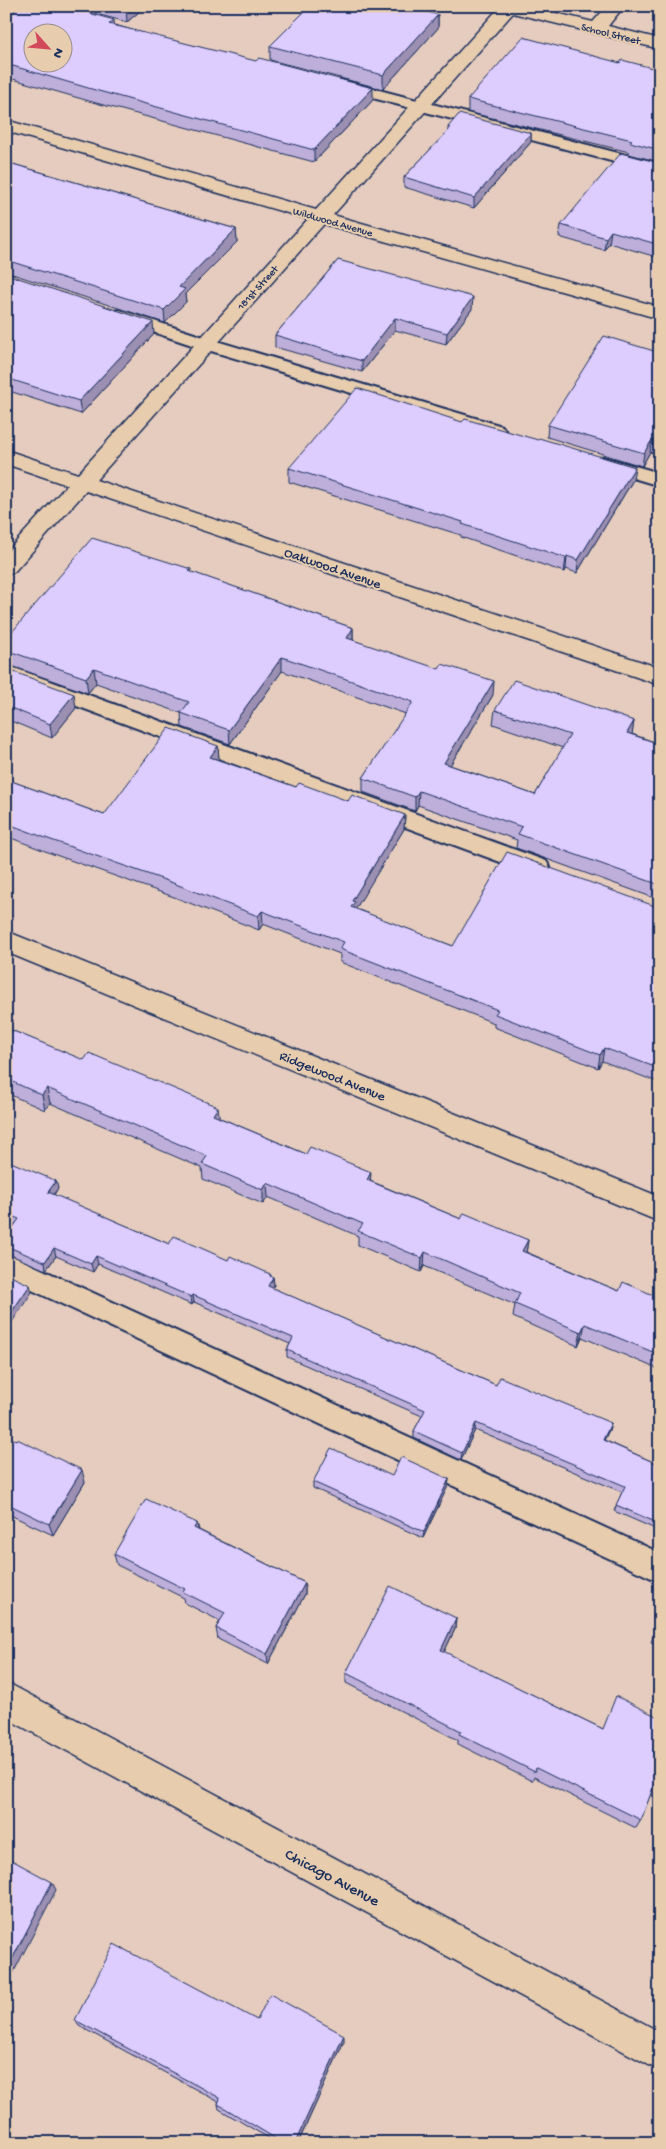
<svg xmlns="http://www.w3.org/2000/svg" width="666" height="2149" font-family="'Gochi Hand',sans-serif">
<style>
.lines{fill:none;stroke-linecap:round;stroke-linejoin:round}
.lane-casing{stroke:#1b2f5e;stroke-width:4}
.street-casing{stroke:#1b2f5e;stroke-width:3}
.lane{fill:#e7ccae;fill-rule:evenodd}
.street{fill:#e7ccae;fill-rule:evenodd}
.wall{fill:#beafda;stroke:#1b2f5e}
.shaded-wall{fill:#9b8fb2;stroke:#1b2f5e}
.building{fill:#ddccfe;stroke:#1b2f5e;fill-rule:evenodd}
.labels{text-anchor:middle;stroke-width:4;stroke-linejoin:round;paint-order:stroke}
.far-street-label{font-size:11px;fill:#1b2f5e;stroke:#e7ccae}
.street-label{font-size:14px;fill:#1b2f5e;stroke:#e7ccae}
.near-street-label{font-size:16px;fill:#1b2f5e;stroke:#e7ccae}
</style>
<rect width="100%" height="100%" fill="#e5ccbe"/>
<filter id="ink" filterUnits="userSpaceOnUse"><feTurbulence type="fractalNoise" baseFrequency=".02" numOctaves="2"/><feDisplacementMap in="SourceGraphic" scale="10" xChannelSelector="R" yChannelSelector="G"/><feConvolveMatrix kernelMatrix="1 2 1 2 8 2 1 2 1" color-interpolation-filters="sRGB"/></filter>
<g filter="url(#ink)">
<g class="lines">
<defs>
<g id="lane">
<polygon points="341,80 660,164 660,174 335,88 333,85 335,82"/>
<polygon points="120,310 213,340 502,426 505,430 502,434 495,436 488,434 201,348 114,319 111,315 114,311"/>
<polygon points="603,457 660,473 660,486 596,467 593,463 596,459"/>
<polygon points="6,665 546,861 550,867 546,873 538,876 530,873 6,680"/>
<polygon points="6,1253 660,1553 660,1582 6,1278"/>
</g>
<g id="street">
<polygon points="497,6 527,6 593,22 607,6 624,6 608,26 660,39 660,49 513,13 333,215 660,307 660,319 324,224 96,480 660,668 660,685 86,491 14,572 6,574 6,553 67,485 6,464 6,450 78,474 308,219 6,131 6,120 316,210 498,9"/>
<polygon points="6,931 660,1197 660,1222 6,952"/>
<polygon points="6,1682 660,2032 660,2071 6,1718"/>
</g>
</defs>
<!-- lane casing -->
<use href="#lane" class="lane-casing"/>
<!-- street casing -->
<use href="#street" class="street-casing"/>
<!-- lane -->
<use href="#lane" class="lane"/>
<!-- street -->
<use href="#street" class="street"/>
</g>
<!-- wall -->
<g class="wall">
<polygon points="20,6 146,6 127,22 96,14 95,15 115,25 373,100 314,162 96,103 6,77 6,15 11,14"/>
<polygon points="438,15 438,28 383,89 270,60 270,46"/>
<polygon points="620,63 660,70 660,162 629,154 629,152 468,112 468,99"/>
<polygon points="448,127 531,133 531,142 474,208 404,187 404,177 448,131"/>
<polygon points="6,162 236,229 237,242 185,294 186,302 165,323 6,272"/>
<polygon points="660,163 660,258 609,243 604,250 559,237 561,225"/>
<polygon points="338,260 472,309 446,344 395,330 362,372 275,347 275,335"/>
<polygon points="6,274 154,334 81,414 6,390"/>
<polygon points="660,350 660,455 650,452 642,466 547,437 548,425 654,351"/>
<polygon points="289,468 633,480 577,573 566,569 564,572 461,537 461,535 289,482"/>
<polygon points="191,569 191,572 353,628 353,640 493,695 450,765 535,795 563,748 493,724 495,710 634,721 632,734 660,744 660,900 516,848 517,840 418,805 415,811 363,792 363,778 406,714 282,671 230,744 182,727 181,713 96,683 88,693 6,664 6,639"/>
<polygon points="6,669 76,708 52,738 6,719"/>
<polygon points="218,746 219,760 296,787 348,801 405,815 404,829 355,909 453,946 660,908 660,1083 602,1061 598,1068 494,1027 494,1023 340,962 340,954 263,924 259,930 174,897 53,854 6,836 6,779 104,815"/>
<polygon points="6,1028 461,1219 528,1240 526,1252 619,1291 660,1298 660,1370 582,1337 578,1346 513,1317 515,1305 424,1266 421,1272 358,1245 358,1236 268,1197 263,1204 203,1179 202,1168 50,1103 45,1110 6,1093"/>
<polygon points="6,1160 58,1188 54,1195 169,1244 228,1260 270,1274 271,1276 273,1277 274,1285 272,1288 496,1385 611,1423 609,1430 604,1440 660,1465 660,1531 614,1511 622,1492 475,1430 461,1460 414,1438 414,1431 422,1416 287,1357 287,1350 290,1344 194,1302 192,1305 98,1264 93,1272 56,1256 46,1270 6,1253 6,1237 15,1224 6,1220"/>
<polygon points="6,1436 85,1482 53,1535 6,1513"/>
<polygon points="449,1479 448,1486 423,1538 313,1488 313,1482"/>
<polygon points="197,1523 199,1530 305,1583 305,1594 268,1664 218,1639 216,1628 220,1621 185,1603 184,1598 117,1565 114,1554"/>
<polygon points="456,1618 455,1629 444,1652 603,1729 660,1718 660,1781 656,1779 641,1820 636,1828 534,1777 532,1781 458,1744 458,1740 346,1683 346,1673"/>
<polygon points="660,1620 660,1646 651,1642"/>
<polygon points="75,2020 257,2020 344,2041 298,2143 277,2143 219,2109 218,2104 219,2102 79,2026"/>
</g>
<!-- shaded-wall -->
<g class="shaded-wall">
<polygon points="6,6 13,6 6,12"/>
<polygon points="87,6 96,6 96,14 90,17 85,10"/>
<polygon points="130,6 146,6 127,22 126,10"/>
<polygon points="438,15 438,28 383,89 383,75"/>
<polygon points="114,20 115,32 109,24"/>
<polygon points="373,88 373,100 314,162 314,150"/>
<polygon points="531,133 531,142 474,208 474,198"/>
<polygon points="236,229 237,242 185,294 186,302 165,323 164,310 179,287"/>
<polygon points="611,231 609,243 604,250 606,238"/>
<polygon points="473,297 472,309 446,344 447,333"/>
<polygon points="395,318 395,330 362,372 362,361"/>
<polygon points="153,322 154,334 81,414 79,401"/>
<polygon points="652,440 650,452 642,466 644,453"/>
<polygon points="635,467 633,480 577,573 578,560"/>
<polygon points="567,556 566,569 564,572 566,558"/>
<polygon points="353,628 353,643 347,638"/>
<polygon points="282,657 282,671 230,744 229,730"/>
<polygon points="94,668 96,683 88,693 86,678"/>
<polygon points="494,681 493,695 443,777 444,763"/>
<polygon points="74,694 76,708 52,738 50,724"/>
<polygon points="634,721 632,735 627,733"/>
<polygon points="218,746 219,760 210,757"/>
<polygon points="419,791 418,805 415,811 415,797"/>
<polygon points="405,815 404,829 355,910 351,907 352,901"/>
<polygon points="262,911 263,924 259,930 258,916"/>
<polygon points="604,1048 602,1061 598,1068 600,1055"/>
<polygon points="47,1088 50,1103 45,1110 42,1095"/>
<polygon points="218,1107 220,1122 213,1115"/>
<polygon points="371,1172 370,1187 367,1180"/>
<polygon points="56,1181 58,1188 50,1200 48,1192"/>
<polygon points="267,1183 268,1197 263,1204 263,1190"/>
<polygon points="528,1240 526,1254 522,1251"/>
<polygon points="54,1248 56,1256 46,1270 45,1262"/>
<polygon points="425,1252 424,1266 421,1272 422,1258"/>
<polygon points="96,1256 98,1264 93,1272 91,1264"/>
<polygon points="270,1274 271,1282 273,1277 274,1285 269,1293 268,1286"/>
<polygon points="30,1285 32,1292 6,1331 6,1320"/>
<polygon points="193,1295 194,1302 192,1305 191,1297"/>
<polygon points="585,1324 582,1337 578,1346 581,1332"/>
<polygon points="476,1423 475,1430 461,1460 462,1453"/>
<polygon points="611,1423 609,1430 601,1447 603,1440"/>
<polygon points="82,1470 85,1482 53,1535 49,1524"/>
<polygon points="449,1479 448,1486 423,1538 424,1532"/>
<polygon points="197,1523 199,1534 194,1528"/>
<polygon points="305,1583 305,1594 268,1664 267,1654"/>
<polygon points="456,1618 455,1629 440,1661 441,1650"/>
<polygon points="52,1882 56,1890 6,1987 6,1971"/>
<polygon points="344,2035 344,2041 298,2143 295,2143"/>
</g>
<!-- building -->
<g class="building">
<path d="M20 6H87L85 10 89 13 114 20 109 24 256 61 259 58 373 88 314 150 95 90 6 64V15L11 14ZM32 32H62V62H32Z"/>
<polygon points="113,6 130,6 126,10"/>
<polygon points="310,6 406,6 438,15 383,75 270,46"/>
<polygon points="523,37 620,63 622,60 660,70 660,150 630,142 632,140 468,99"/>
<polygon points="459,114 531,133 474,198 404,177 451,128 448,127"/>
<polygon points="621,153 660,163 660,245 611,231 606,238 561,225"/>
<polygon points="6,162 236,229 179,287 185,289 164,310 6,260"/>
<polygon points="338,260 473,297 447,333 395,318 362,361 275,335"/>
<polygon points="6,274 153,322 79,401 6,378"/>
<polygon points="604,336 654,351 655,349 660,350 660,442 652,440 644,453 548,425"/>
<polygon points="357,388 462,422 465,419 538,440 539,438 635,467 578,560 567,556 566,558 462,524 463,522 289,468"/>
<polygon points="92,538 191,569 189,571 353,628 347,638 439,669 442,664 494,681 444,763 535,795 570,735 495,710 514,680 634,721 627,733 660,744 660,885 518,834 522,827 419,791 415,797 363,778 413,702 282,657 229,730 181,713 189,702 94,668 86,678 6,650 6,639"/>
<polygon points="6,669 74,694 50,724 6,706"/>
<polygon points="169,728 218,746 210,757 296,787 299,783 348,801 352,795 405,815 352,901 355,902 351,907 453,946 507,852 660,908 660,922 657,927 660,928 660,1069 604,1048 600,1055 495,1014 498,1010 340,949 344,942 262,911 258,916 173,883 51,840 6,823 6,779 104,815"/>
<polygon points="6,1028 84,1060 89,1053 218,1107 213,1115 306,1154 310,1147 371,1172 367,1180 461,1219 464,1213 528,1240 522,1251 619,1291 623,1282 660,1298 660,1355 585,1324 581,1332 515,1304 520,1293 425,1252 422,1258 358,1231 363,1224 267,1183 263,1190 202,1164 207,1156 47,1088 42,1095 6,1079"/>
<polygon points="6,1160 56,1181 48,1192 169,1244 174,1236 228,1260 230,1256 270,1274 270,1276 273,1277 268,1286 496,1385 500,1377 611,1423 603,1440 660,1465 660,1524 616,1505 625,1486 476,1423 462,1453 414,1431 425,1410 287,1350 293,1338 193,1295 191,1297 96,1256 91,1264 54,1248 45,1262 6,1246 6,1237 19,1219 6,1214"/>
<polygon points="6,1274 30,1285 6,1320"/>
<polygon points="6,1436 16,1440 17,1439 82,1470 49,1524 6,1503"/>
<polygon points="331,1448 392,1476 401,1457 449,1479 424,1532 313,1482"/>
<polygon points="146,1499 197,1523 194,1528 305,1583 267,1654 216,1628 225,1613 183,1592 185,1589 114,1554"/>
<polygon points="390,1586 456,1618 441,1650 603,1729 616,1696 660,1718 660,1769 641,1820 536,1768 535,1772 459,1734 461,1731 346,1673"/>
<polygon points="660,1620 660,1639 653,1636"/>
<polygon points="6,1857 52,1882 6,1971"/>
<polygon points="114,1944 257,2020 270,1994 344,2035 295,2143 283,2143 218,2104 220,2098 75,2020"/>
<polygon points="473,2137 484,2143 471,2143"/>
</g>
</g>
<g class="labels">
<!-- far-street labels -->
<g class="far-street-label">
<text transform="translate(611 33) rotate(14)" y="4">School Street</text>
<text transform="translate(333 221) rotate(16)" y="4">Wildwood Avenue</text>
<text transform="translate(257 287) rotate(-48)" y="4">181st Street</text>
</g>
<!-- street labels -->
<g class="street-label">
<text transform="translate(333 567) rotate(19)" y="5">Oakwood Avenue</text>
<text transform="translate(333 1075) rotate(22)" y="5">Ridgewood Avenue</text>
</g>
<!-- near-street labels -->
<g class="near-street-label">
<text transform="translate(333 1876) rotate(28)" y="6">Chicago Avenue</text>
</g>
</g>
<!-- margin -->
<rect width="666" height="2149" fill="none" stroke="#e7ccae" stroke-width="25"/>
<rect x="12" y="12" width="641" height="2124" fill="none" stroke="#1b2f5e" stroke-width="2" filter="url(#ink)"/>
<!-- north arrow -->
<g transform="translate(48 48) rotate(117)"><circle r="24" fill="#e7ccae" stroke="#958d8e"/>
<path d="M0-4L9 19L0 12L-9 19Z" fill="#d1495b"/>
<text y="-8" font-size="14" font-weight="bold" text-anchor="middle" fill="#1b2f5e">N</text>
</g>
</svg>
